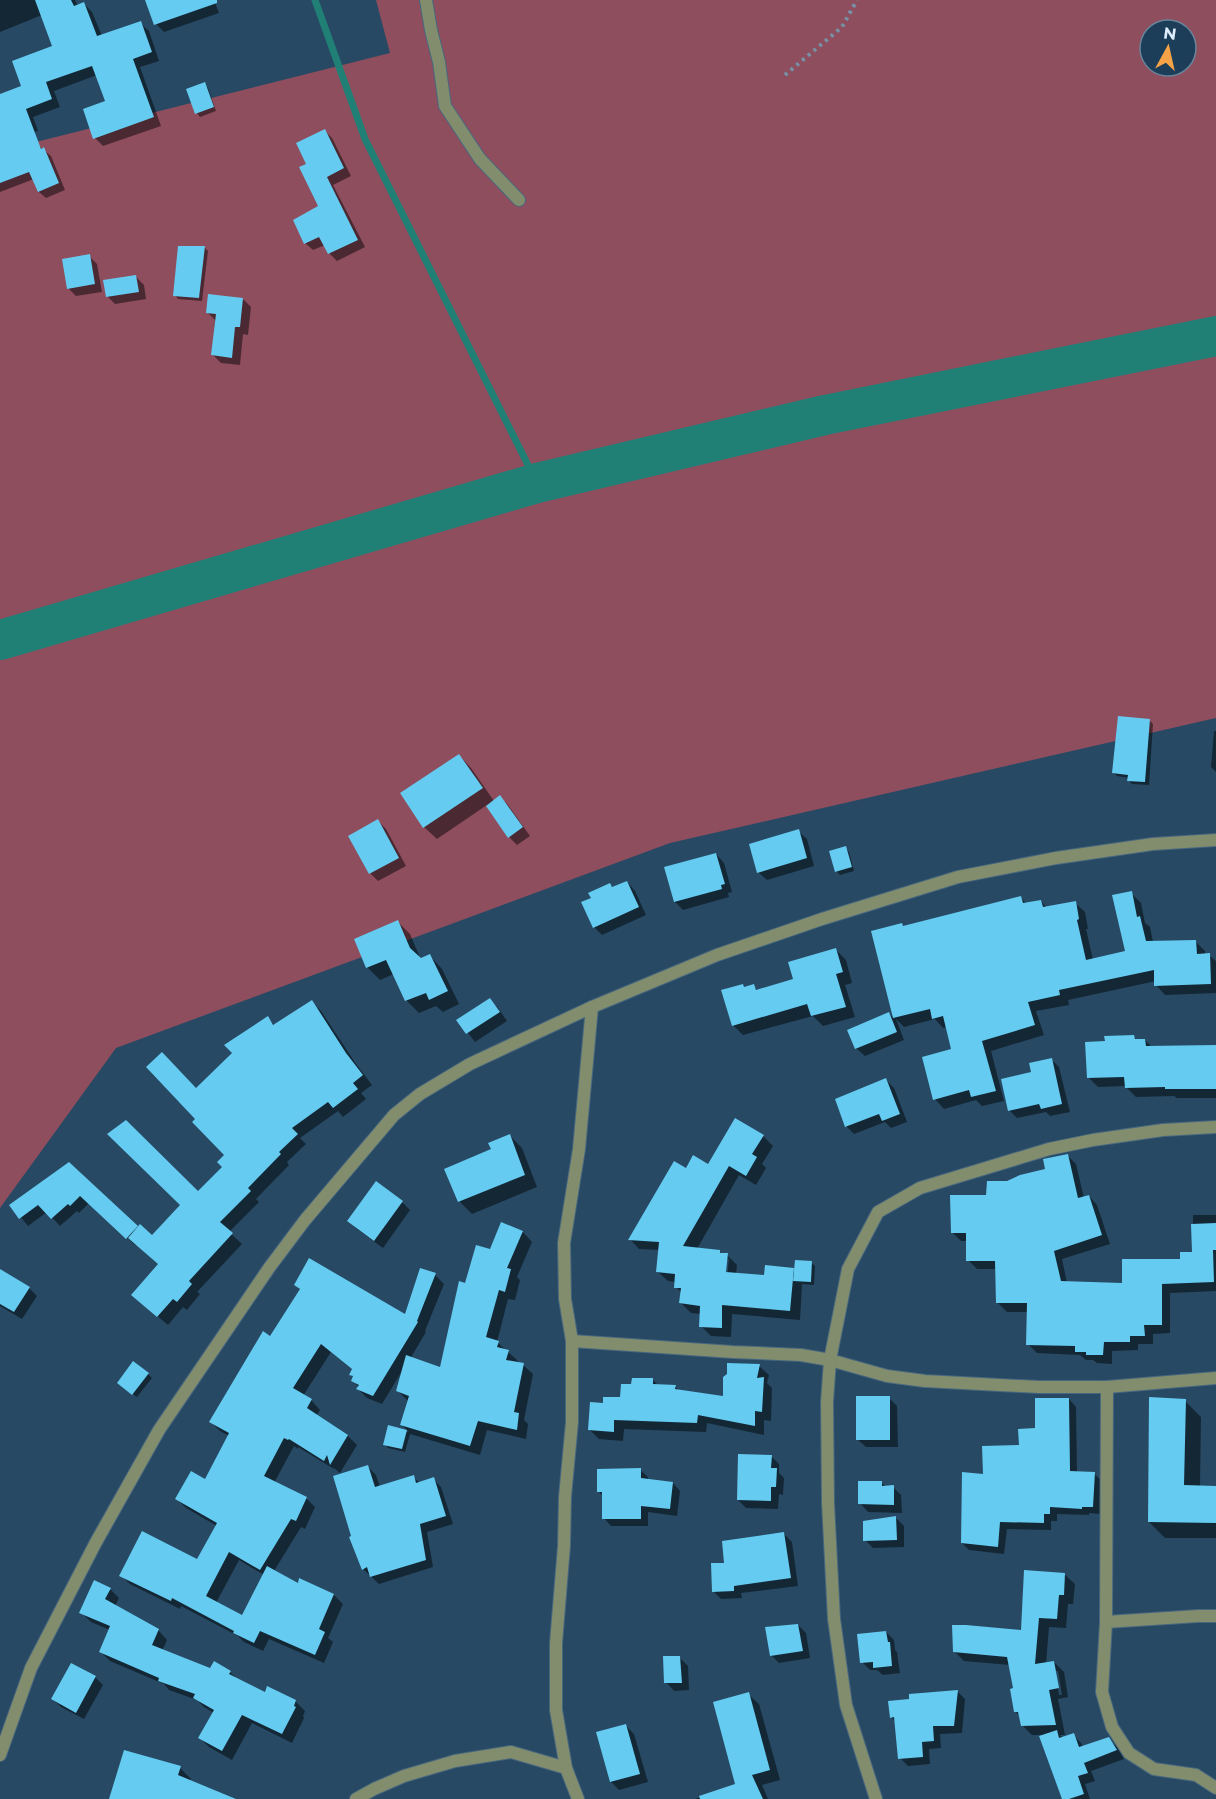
<svg xmlns="http://www.w3.org/2000/svg" width="1216" height="1799" font-family="Montserrat,sans-serif">
<style>
.green{fill:#8e4e5e;fill-rule:evenodd}
.shadow{fill:#0007;fill-rule:evenodd}
.lines{fill:none;stroke-linecap:round;stroke-linejoin:round}
.stream{stroke:#218076;stroke-width:7}
.river{stroke:#218076;stroke-width:40}
.building{fill:#65cbf0}
.street-casing{stroke:#48677f;stroke-width:14}
.path{stroke:#7791a6;stroke-width:4;stroke-dasharray:3 4.5;stroke-linecap:butt}
.street{stroke:#818d6d;stroke-width:12}
</style>
<rect width="100%" height="100%" fill="#274964"/>
<!-- green -->
<path class="green" d="M376 0H1216V718L670 843 116 1048 0 1208V151L390 53ZM1150 30H1186V66H1150Z"/>
<!-- shadow -->
<g class="shadow">
<polygon points="0,0 75,0 78,6 84,4 92,12 102,36 140,23 149,31 159,61 140,67 161,126 103,146 95,138 106,102 97,75 54,91 60,107 33,117 38,131 21,135 23,87 54,47 42,15 0,32"/>
<polygon points="147,0 214,0 219,13 164,32 156,24"/>
<polygon points="204,84 208,88 216,111 200,117 197,113"/>
<polygon points="325,131 332,138 351,176 333,185 365,247 337,261 329,253 325,245 313,250 305,243 320,206 308,164"/>
<polygon points="39,146 51,156 65,190 46,198 39,192 34,179 0,192 0,162"/>
<polygon points="204,247 208,251 202,301 178,299 175,295"/>
<polygon points="89,256 97,264 102,292 76,296 68,288"/>
<polygon points="136,277 144,285 146,299 115,304 107,296"/>
<polygon points="243,299 251,307 248,335 243,334 240,365 221,363 213,355 215,320 207,312"/>
<polygon points="1149,720 1153,724 1149,785 1132,784 1129,781 1129,778 1117,776 1114,773"/>
<polygon points="1214,731 1216,731 1216,772 1211,767"/>
<polygon points="459,755 471,768 494,801 500,797 508,805 530,836 517,845 509,837 487,805 437,839 424,827"/>
<polygon points="378,821 386,829 406,866 378,881 370,873"/>
<polygon points="798,831 807,839 814,866 767,880 758,872"/>
<polygon points="845,848 849,852 854,871 840,875 836,871"/>
<polygon points="716,854 724,863 732,892 728,893 729,897 683,910 675,902"/>
<polygon points="627,882 635,891 646,915 602,935 594,927 593,898 610,885 614,888"/>
<polygon points="1131,893 1141,903 1145,923 1150,927 1153,942 1195,941 1205,951 1205,955 1209,955 1216,961 1216,993 1165,995 1156,985 1156,981 1068,1000 1069,1005 1036,1011 1044,1035 991,1051 1004,1101 982,1106 976,1100 944,1109 935,1099 953,1050 947,1027 943,1028 935,1019 904,1027 896,1019 904,1040 865,1056 856,1048 889,1014 895,1019 873,932 904,927 1021,898 1027,904 1041,901 1047,908 1075,903 1085,912 1088,929 1086,929 1093,960 1126,953"/>
<polygon points="398,922 410,934 421,960 430,956 442,969 459,1004 443,1012 436,1006 419,1013 407,1001 394,974 380,980 368,968 356,939"/>
<polygon points="836,950 846,960 852,983 845,985 855,1017 823,1026 813,1016 743,1035 733,1025 745,988 753,986 758,991 795,980"/>
<polygon points="490,1000 498,1008 507,1021 475,1042 458,1020"/>
<polygon points="312,1002 321,1011 356,1064 372,1085 361,1093 366,1099 343,1117 338,1111 300,1138 306,1144 287,1162 289,1165 256,1199 259,1202 229,1232 242,1244 197,1292 200,1294 187,1310 183,1307 168,1325 143,1304 160,1265 136,1244 135,1245 89,1203 79,1213 77,1211 60,1226 47,1212 28,1226 11,1205 69,1164 138,1228 152,1237 224,1167 226,1155 197,1119 196,1090 267,1018 275,1026"/>
<polygon points="1134,1037 1137,1040 1145,1040 1152,1047 1216,1047 1216,1098 1177,1098 1174,1096 1136,1097 1125,1086 1098,1087 1088,1077 1106,1043"/>
<polygon points="1051,1059 1059,1067 1070,1112 1050,1116 1046,1112 1017,1118 1009,1110 1033,1073"/>
<polygon points="886,1080 894,1088 907,1122 891,1128 885,1122 854,1134 846,1126"/>
<polygon points="510,1136 522,1148 537,1187 472,1214 459,1201 493,1150"/>
<path d="M763 1136 773 1146 762 1164 766 1168 756 1185 739 1175 697 1249 719 1252 722 1254 727 1255 737 1265 736 1274 766 1276 793 1269 795 1272 811 1262 815 1266 814 1285 802 1284 800 1320 732 1314 731 1337 711 1336 701 1326V1314L691 1313 681 1303 682 1293 676 1287V1282L668 1281 658 1272 660 1250 639 1249 630 1239 686 1170 708 1166ZM726 1259H729L727 1279H724Z"/>
<polygon points="1067,1155 1076,1164 1084,1198 1089,1196 1097,1205 1110,1244 1062,1259 1067,1283 1124,1284 1181,1260 1193,1253 1193,1215 1216,1215 1216,1291 1170,1293 1170,1333 1153,1334 1153,1344 1138,1344 1138,1350 1112,1351 1112,1364 1097,1363 1093,1360 1086,1360 1080,1355 1037,1353 1028,1344 1028,1312 1007,1312 998,1303 997,1269 977,1269 968,1260 968,1241 961,1241 952,1232 988,1197 1008,1182 1046,1170"/>
<polygon points="402,1202 410,1210 383,1248 357,1229 349,1221"/>
<path d="M501 1224 523 1232 532 1242 517 1277 520 1280 515 1300 508 1299 497 1342 518 1361 517 1364 523 1365 533 1374 524 1420 528 1424 526 1439 487 1430 480 1455 410 1434 405 1452 388 1448 385 1444 389 1427 409 1432 402 1425 408 1401 398 1391 402 1371 382 1404 367 1398 358 1389 359 1387 353 1381 354 1378 351 1374 353 1370 331 1352 303 1396 311 1400 320 1410 316 1416 348 1436 357 1445 340 1473 334 1468V1469L298 1447V1449L294 1446 274 1483 306 1498 315 1507 305 1529 301 1527 274 1571 298 1585 334 1595 343 1604 328 1638 333 1642 324 1663 269 1639 263 1651 244 1642 238 1636 181 1606 180 1609 130 1584 121 1575 198 1561 217 1526 186 1508 176 1498 206 1481 229 1436 220 1431 211 1422 270 1338 301 1290 295 1285 406 1316 435 1275 444 1284 425 1331 426 1332 410 1359 441 1369 466 1285 491 1251ZM239 1560 264 1575 243 1617 216 1603Z"/>
<polygon points="0,1271 29,1288 37,1296 22,1319 0,1306"/>
<polygon points="759,1366 769,1375 767,1383 772,1388 771,1421 764,1420 764,1435 707,1423 706,1432 624,1429 623,1441 599,1439 590,1430 604,1405 622,1398 633,1386 652,1379 659,1386 675,1386 680,1392 724,1398"/>
<polygon points="148,1374 152,1378 137,1397 122,1386"/>
<polygon points="889,1398 897,1406 898,1447 866,1447 857,1439"/>
<polygon points="1069,1399 1076,1407 1077,1473 1094,1474 1102,1481 1100,1514 1089,1513 1089,1515 1057,1514 1057,1521 1051,1521 1051,1530 1007,1529 1004,1554 969,1550 962,1543 985,1475 1020,1446"/>
<polygon points="1185,1401 1201,1417 1200,1487 1216,1487 1216,1538 1165,1538 1149,1522"/>
<polygon points="771,1456 779,1464 779,1473 784,1478 783,1495 779,1494 778,1509 746,1508 738,1500"/>
<polygon points="368,1467 376,1475 380,1487 413,1477 420,1483 433,1479 441,1487 453,1524 427,1532 433,1567 379,1584 363,1569"/>
<polygon points="640,1470 648,1477 648,1481 673,1483 680,1491 677,1516 648,1512 648,1526 611,1526 604,1518 603,1496 598,1491"/>
<polygon points="881,1482 886,1487 893,1487 901,1495 902,1513 868,1512 860,1503"/>
<polygon points="896,1518 904,1526 904,1547 873,1548 865,1540"/>
<polygon points="784,1534 792,1542 798,1586 741,1593 742,1598 721,1599 713,1591 726,1565"/>
<path d="M1065 1575 1075 1584 1073 1604H1068L1066 1628 1049 1627 1046 1664 1054 1662 1064 1672 1068 1697 1058 1699 1065 1735H1060L1063 1738 1073 1735 1081 1743 1083 1747 1108 1739 1117 1747 1124 1759 1091 1771 1095 1781 1085 1784 1090 1799H1064L1047 1735H1032L1022 1725 1020 1716 1015 1711V1689L1010 1665 964 1661 955 1652 1022 1632ZM1055 1671H1058L1062 1695H1059Z"/>
<polygon points="110,1589 119,1598 115,1606 158,1630 167,1640 162,1651 210,1670 230,1672 239,1681 265,1694 268,1688 296,1702 305,1711 303,1716 304,1718 292,1743 252,1723 232,1760 209,1747 200,1738 214,1713 204,1707 197,1700 169,1690 164,1684 110,1661 101,1652 110,1630 91,1622 81,1612"/>
<polygon points="798,1625 806,1633 810,1658 779,1663 771,1655"/>
<polygon points="886,1632 894,1640 895,1650 897,1652 900,1673 883,1675 877,1670 870,1670 862,1662"/>
<polygon points="680,1658 688,1666 689,1690 674,1691 666,1682"/>
<polygon points="95,1677 103,1685 84,1719 61,1707 53,1699"/>
<polygon points="957,1691 965,1699 962,1733 940,1734 941,1748 929,1749 930,1764 908,1766 900,1758 896,1722 891,1717"/>
<polygon points="748,1694 759,1704 780,1780 762,1785 768,1799 695,1799 737,1785"/>
<polygon points="626,1726 634,1734 648,1782 619,1790 611,1782"/>
<polygon points="180,1768 191,1779 190,1781 226,1799 111,1799"/>
</g>
<g class="lines">
<!-- stream -->
<polyline class="stream" points="315,0 365,139 537,483"/>
<!-- river -->
<polyline class="river" points="0,640 537,483 825,415 1216,336"/>
</g>
<!-- building -->
<g class="building">
<polygon points="35,0 71,0 74,6 84,2 97,36 141,21 152,52 133,59 154,117 93,139 83,109 105,101 92,66 46,82 52,99 26,109 41,149 44,147 59,183 38,192 29,172 0,183 0,94 21,86 12,61 52,46"/>
<polygon points="145,0 217,0 217,3 154,25"/>
<polygon points="205,82 214,107 195,114 186,89"/>
<polygon points="325,129 344,168 327,177 358,240 328,254 319,237 304,244 293,220 318,206 299,167 306,164 296,143"/>
<polygon points="178,246 205,246 199,298 173,296"/>
<polygon points="90,254 95,284 67,289 62,259"/>
<polygon points="136,275 139,292 106,297 103,280"/>
<polygon points="208,294 243,298 240,327 235,327 232,358 211,355 216,314 206,313"/>
<polygon points="1118,716 1150,719 1145,782 1127,781 1128,775 1112,773"/>
<polygon points="459,754 483,788 423,828 400,793"/>
<polygon points="500,795 523,827 508,838 486,806"/>
<polygon points="378,819 399,858 369,874 348,836"/>
<polygon points="799,829 807,858 757,873 749,844"/>
<polygon points="846,846 852,867 835,872 829,851"/>
<polygon points="716,853 725,884 721,885 722,889 674,902 664,867"/>
<polygon points="627,881 639,907 593,928 581,902 591,898 588,893 610,883 612,887"/>
<polygon points="1132,891 1137,917 1140,916 1146,941 1196,940 1197,954 1210,953 1211,984 1154,986 1154,970 1059,990 1060,995 1028,1002 1035,1025 982,1041 996,1091 971,1097 969,1090 933,1100 922,1057 951,1049 943,1016 932,1019 930,1009 893,1018 871,931 902,923 903,926 1021,896 1023,903 1041,900 1043,907 1076,901 1079,919 1077,920 1086,960 1125,951 1112,895"/>
<polygon points="398,920 410,948 421,958 430,954 448,991 429,1000 426,993 405,1001 386,960 366,968 354,939"/>
<polygon points="836,948 843,972 836,974 846,1007 811,1016 807,1004 732,1026 721,990 743,984 744,987 754,984 756,990 793,979 788,962"/>
<polygon points="490,998 500,1012 466,1034 456,1020"/>
<polygon points="312,1000 346,1053 363,1075 353,1083 358,1089 333,1108 328,1102 292,1128 298,1134 279,1152 281,1154 248,1188 251,1191 220,1222 233,1233 189,1281 192,1284 177,1302 173,1299 157,1317 131,1295 158,1264 128,1238 140,1224 152,1235 180,1205 107,1134 126,1120 198,1191 222,1167 217,1162 224,1155 192,1122 195,1119 146,1067 162,1052 196,1088 232,1053 224,1045 268,1016 273,1025"/>
<polygon points="889,1012 897,1032 855,1049 847,1030"/>
<polygon points="1134,1035 1135,1039 1145,1039 1146,1046 1216,1045 1216,1089 1165,1089 1165,1087 1125,1088 1124,1077 1087,1078 1085,1042 1105,1041 1104,1036"/>
<polygon points="1052,1058 1062,1104 1041,1109 1039,1104 1008,1111 1001,1079 1031,1072 1029,1063"/>
<polygon points="886,1078 900,1114 882,1121 879,1114 845,1127 835,1099"/>
<polygon points="735,1118 764,1135 752,1154 757,1157 746,1176 729,1166 683,1246 720,1250 720,1253 728,1253 726,1272 764,1275 765,1265 794,1268 790,1311 722,1305 722,1328 699,1327 700,1306 679,1303 681,1288 674,1288 675,1274 656,1272 659,1242 628,1240 674,1161 686,1168 693,1155 708,1164"/>
<polygon points="510,1134 525,1175 458,1202 444,1169 491,1149 488,1143"/>
<polygon points="1068,1154 1078,1198 1089,1195 1102,1235 1054,1251 1061,1281 1122,1283 1122,1259 1180,1259 1180,1252 1192,1252 1191,1224 1216,1223 1216,1250 1213,1250 1214,1282 1162,1284 1162,1325 1144,1325 1145,1336 1130,1336 1130,1342 1104,1342 1103,1355 1086,1355 1086,1352 1075,1352 1075,1346 1026,1345 1027,1303 996,1303 995,1261 966,1261 966,1233 951,1233 950,1195 986,1195 987,1181 1007,1181 1020,1175 1045,1169 1043,1159"/>
<polygon points="69,1162 138,1226 126,1239 80,1196 70,1206 68,1204 51,1219 38,1205 19,1219 9,1205"/>
<polygon points="376,1181 403,1201 374,1241 347,1221"/>
<polygon points="501,1222 523,1231 507,1268 511,1269 505,1292 499,1290 486,1337 499,1341 497,1347 509,1350 506,1360 524,1363 514,1412 519,1413 517,1430 478,1421 470,1446 400,1425 409,1396 396,1391 406,1355 440,1367 459,1281 465,1283 476,1245 490,1249"/>
<polygon points="309,1258 405,1314 420,1268 436,1273 417,1321 418,1322 373,1396 356,1389 359,1385 351,1381 353,1376 349,1375 352,1369 321,1344 293,1388 312,1399 307,1408 348,1435 330,1465 327,1455 324,1461 289,1439 288,1440 284,1438 264,1476 307,1497 296,1521 291,1519 260,1570 229,1552 206,1596 242,1615 267,1566 298,1583 299,1578 334,1594 319,1629 325,1632 315,1655 260,1631 254,1643 233,1633 234,1631 172,1598 171,1601 119,1576 142,1531 197,1559 217,1523 175,1499 191,1471 205,1479 229,1433 209,1422 263,1331 270,1336 300,1289 294,1285"/>
<polygon points="795,1260 812,1261 811,1282 793,1281"/>
<polygon points="0,1269 30,1287 14,1312 0,1304"/>
<polygon points="133,1361 149,1373 132,1395 117,1383"/>
<polygon points="727,1363 760,1364 757,1378 764,1377 762,1412 755,1411 755,1426 698,1415 697,1423 614,1420 614,1432 588,1430 590,1402 603,1403 603,1397 620,1397 621,1384 631,1384 632,1378 653,1378 653,1384 676,1385 675,1389 723,1396 723,1377 727,1374"/>
<rect x="856" y="1396" width="34" height="44"/>
<polygon points="1149,1397 1186,1399 1184,1485 1216,1486 1216,1523 1148,1522"/>
<polygon points="1035,1398 1069,1398 1070,1471 1095,1472 1093,1507 1082,1507 1082,1509 1050,1507 1050,1514 1044,1514 1044,1523 1000,1522 998,1547 961,1543 962,1472 983,1474 982,1446 1019,1445 1018,1429 1035,1428"/>
<polygon points="388,1425 407,1430 402,1449 383,1445"/>
<polygon points="738,1454 772,1455 771,1468 777,1468 776,1487 771,1487 771,1501 737,1500"/>
<polygon points="368,1465 375,1487 414,1475 416,1483 434,1477 446,1516 420,1524 426,1560 370,1577 367,1567 362,1570 349,1537 351,1536 333,1476"/>
<polygon points="641,1468 641,1478 673,1482 670,1509 641,1506 641,1519 602,1519 602,1492 597,1492 597,1469"/>
<polygon points="858,1481 882,1481 882,1486 894,1485 894,1505 858,1504"/>
<polygon points="896,1516 897,1540 863,1541 863,1521"/>
<polygon points="784,1532 791,1578 734,1586 734,1591 712,1592 711,1563 724,1563 722,1541"/>
<polygon points="1024,1570 1065,1573 1064,1595 1059,1595 1057,1619 1039,1618 1035,1664 1054,1661 1059,1688 1049,1690 1056,1725 1021,1726 1018,1712 1014,1712 1010,1689 1013,1688 1007,1657 953,1652 952,1625 966,1625 1021,1630"/>
<polygon points="94,1580 111,1588 105,1599 159,1629 152,1645 210,1668 214,1661 231,1671 229,1674 265,1692 267,1686 296,1700 294,1706 296,1707 282,1734 242,1715 222,1751 198,1738 214,1710 193,1698 195,1694 158,1681 159,1678 99,1652 110,1626 79,1613"/>
<polygon points="798,1624 803,1651 770,1656 765,1627"/>
<polygon points="886,1631 888,1642 890,1642 892,1666 873,1668 873,1662 860,1663 857,1634"/>
<polygon points="663,1656 680,1656 682,1683 664,1683"/>
<polygon points="71,1663 96,1676 76,1713 51,1699"/>
<polygon points="958,1690 954,1726 933,1726 934,1741 922,1742 923,1757 898,1759 894,1717 890,1718 888,1701 909,1699 909,1694"/>
<polygon points="749,1692 770,1770 752,1775 763,1799 700,1799 699,1796 735,1784 713,1702"/>
<polygon points="626,1724 640,1774 610,1782 596,1732"/>
<polygon points="1057,1730 1059,1738 1074,1733 1079,1747 1109,1737 1117,1750 1084,1763 1088,1773 1078,1776 1084,1794 1069,1799 1062,1799 1039,1736"/>
<polygon points="124,1750 181,1766 178,1775 236,1799 109,1799"/>
</g>
<g class="lines">
<defs>
<g id="street">
<polyline points="426,0 431,30 439,62 445,106 480,159 519,200"/>
<polyline points="572,1341 733,1352 801,1355 830,1360 887,1376 925,1381 1039,1387 1107,1387 1216,1378"/>
<polyline points="1107,1387 1106,1622 1102,1692 1112,1727 1129,1753 1154,1769 1196,1775 1216,1788"/>
<polyline points="1106,1622 1198,1616 1216,1616"/>
<polyline points="0,1755 31,1668 95,1544 159,1430 269,1268 305,1220 394,1115 420,1094 470,1064 592,1007 717,955 822,919 958,877 1056,858 1153,844 1216,840"/>
<polyline points="356,1799 374,1789 404,1776 455,1761 511,1752 566,1768"/>
<polyline points="578,1799 566,1768 556,1710 556,1643 564,1546 565,1497 572,1422 572,1341 565,1299 564,1243 579,1149 592,1007"/>
<polyline points="876,1799 846,1705 834,1619 828,1503 827,1402 830,1360 848,1269 878,1212 920,1188 1049,1149 1093,1140 1163,1130 1216,1127"/>
</g>
</defs>
<!-- street casing -->
<use href="#street" class="street-casing"/>
<!-- path -->
<polyline class="path" points="785,75 842,27 857,0"/>
<!-- street -->
<use href="#street" class="street"/>
</g>
<!-- north arrow -->
<g transform="translate(1168 48) rotate(8)"><circle r="28" fill="#1c3e59" stroke="#6a849a" stroke-width="1.5"/>
<path d="M0-4.5L10 22L0 15L-10 22Z" fill="#f6a247"/>
<text y="-9" font-size="16" font-weight="bold" text-anchor="middle" fill="#dfeefc">N</text>
</g>
</svg>
